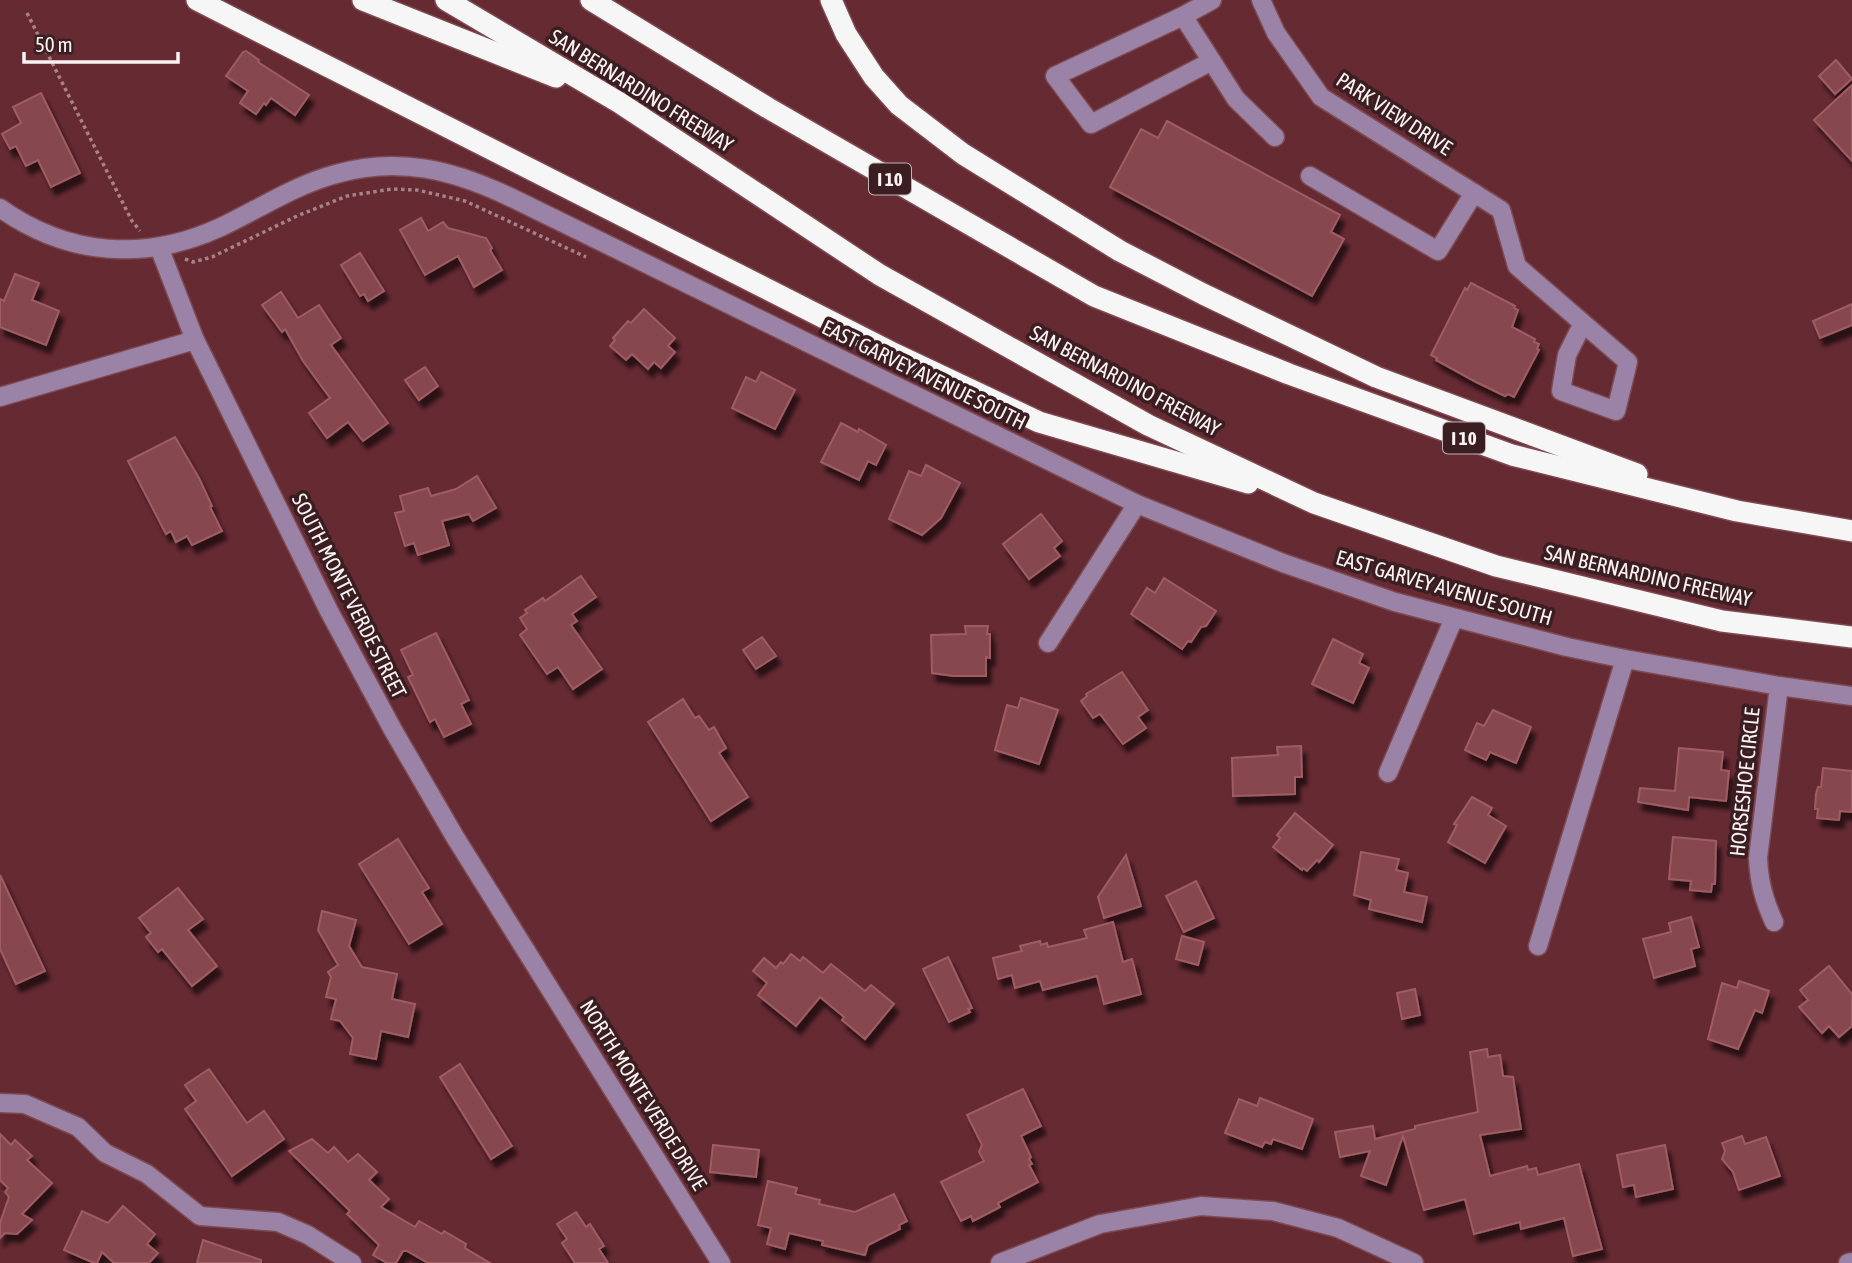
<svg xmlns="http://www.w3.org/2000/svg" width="1852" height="1263" font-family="'Asap Condensed',sans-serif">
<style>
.building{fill:#86464f;stroke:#9f5d64;stroke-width:2;filter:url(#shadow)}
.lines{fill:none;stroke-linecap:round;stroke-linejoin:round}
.minor-casing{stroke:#7e4a52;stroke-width:21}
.highway-casing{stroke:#7e4a52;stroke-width:24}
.path{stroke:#a78287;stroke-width:3.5;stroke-dasharray:3.5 3.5;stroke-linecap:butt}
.minor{stroke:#9a83a7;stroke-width:18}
.highway{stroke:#f6f6f6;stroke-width:21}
.labels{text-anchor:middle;stroke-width:7;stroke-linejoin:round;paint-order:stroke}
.shield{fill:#3a1e21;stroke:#c1b3b4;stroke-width:2}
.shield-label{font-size:19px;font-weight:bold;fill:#fbf3f3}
.street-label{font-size:21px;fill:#fbf3f3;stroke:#3a1e21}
</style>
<defs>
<filter id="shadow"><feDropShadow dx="4.5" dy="8" stdDeviation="2" flood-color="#0009"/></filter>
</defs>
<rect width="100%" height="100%" fill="#662a33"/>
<!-- building -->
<g class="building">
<polygon points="246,51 259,60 258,62 309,95 295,115 271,98 266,105 264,103 256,114 240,103 248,91 226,76 243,52"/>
<polygon points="1836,60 1852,79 1835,94 1819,76"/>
<polygon points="1852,85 1852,161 1814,120"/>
<polygon points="41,93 80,173 51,187 38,160 26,166 16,146 10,149 2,134 21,123 13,107"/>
<polygon points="1167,121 1340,215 1331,232 1344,239 1312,296 1110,187 1141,129 1158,138"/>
<polygon points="421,218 428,231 443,222 448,228 486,238 492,248 490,250 502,270 474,287 458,256 425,275 400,230"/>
<polygon points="360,253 384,291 368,301 364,294 360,296 341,265"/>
<polygon points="15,274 39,283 32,300 59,311 46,345 0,327 0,299 4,301"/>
<polygon points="1471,283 1515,306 1514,308 1518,310 1512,327 1535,339 1534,342 1539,344 1537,349 1539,350 1514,397 1508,394 1505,396 1476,382 1436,360 1437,358 1431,355 1465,288 1467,290"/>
<polygon points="281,292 298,318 319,305 341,338 331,345 388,423 363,441 348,422 327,438 309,413 330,398 303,361 285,329 282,332 262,305"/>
<polygon points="1852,304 1852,325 1820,338 1813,321"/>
<polygon points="644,309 675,338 668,346 675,352 661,368 654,362 648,369 632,354 626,360 610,346 615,340 613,338 628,321 631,323"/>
<polygon points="425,367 438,386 419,400 405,380"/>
<polygon points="761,372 795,390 775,429 732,408 746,377 756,382"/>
<polygon points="841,423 858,432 859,429 886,445 876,465 868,461 859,480 821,462"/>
<polygon points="175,437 199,478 212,506 210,507 222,531 192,545 187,536 176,542 171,531 166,534 128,461"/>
<polygon points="926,465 960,483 941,518 922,535 889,519 909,471 921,476"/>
<polygon points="477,476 496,508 473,521 469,514 442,521 449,545 418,555 414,543 405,546 395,513 404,511 400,496 428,488 431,496 456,489"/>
<polygon points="1041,514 1062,541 1054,548 1060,556 1029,579 1003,544"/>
<polygon points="581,576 596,597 572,614 577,621 571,625 602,669 573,689 558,667 547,674 520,635 527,629 520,618 527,613 525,610 543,598 545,601"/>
<polygon points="1164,578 1216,611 1206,626 1201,627 1191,642 1188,641 1182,649 1131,614 1147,588 1155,593"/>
<polygon points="965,626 988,626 987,634 990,634 990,658 986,657 986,676 954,676 932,673 931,635 966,634"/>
<polygon points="436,633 469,700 461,704 471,724 444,737 435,719 430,722 408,677 413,675 401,650"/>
<polygon points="762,637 776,656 756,669 743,650"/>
<polygon points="1333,639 1363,654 1359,663 1369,668 1353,703 1312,684"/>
<polygon points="1122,672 1148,710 1138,717 1146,728 1123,744 1100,714 1093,718 1081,701 1087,696 1086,694"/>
<polygon points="1021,698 1058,710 1039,764 995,750 1007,705 1018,708"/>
<polygon points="683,699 695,718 699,716 709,730 714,727 726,748 719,753 748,797 711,821 648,722"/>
<polygon points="1493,710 1531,727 1516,763 1490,752 1486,760 1465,750 1477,723 1484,726"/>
<polygon points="1301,746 1302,777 1295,777 1295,794 1233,796 1232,758 1278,755 1277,747"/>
<polygon points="1679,748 1723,752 1721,770 1729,771 1726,801 1689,797 1688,810 1638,802 1640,788 1675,791"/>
<polygon points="1823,768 1852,771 1852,812 1840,811 1839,820 1817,818 1818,809 1815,809 1816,794 1818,787 1821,787"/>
<polygon points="1472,797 1492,808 1488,815 1506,826 1485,863 1448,842 1457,825 1454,824"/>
<polygon points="1295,813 1333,845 1319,862 1317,860 1307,871 1303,868 1302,870 1273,847 1280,838 1277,835"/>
<polygon points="1673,837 1716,841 1715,884 1712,884 1711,892 1690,890 1691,881 1669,879"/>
<polygon points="398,839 429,888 422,892 442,924 409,944 359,864"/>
<polygon points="1361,852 1399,859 1396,870 1408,873 1404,892 1427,897 1422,922 1369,909 1371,900 1354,895"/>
<polygon points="1126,855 1141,906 1104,918 1098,897"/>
<polygon points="0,875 45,971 16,984 0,949"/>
<polygon points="1196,881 1214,918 1184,932 1166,896"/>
<polygon points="178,888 203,919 188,930 217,966 192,986 162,949 158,952 146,937 151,933 139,918"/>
<polygon points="322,911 356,920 349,946 362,967 397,974 392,999 415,1004 408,1037 381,1031 376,1059 350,1054 353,1038 340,1021 331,1019 336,999 326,997 331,977 328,972 338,965 318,930"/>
<polygon points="1691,917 1699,947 1691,949 1695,966 1654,978 1643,939 1671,932 1669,923"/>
<polygon points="1113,922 1123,962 1132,959 1141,994 1104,1004 1097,976 1043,990 1040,981 1015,988 1012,975 998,979 993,958 1022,951 1020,946 1040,941 1041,945 1047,943 1048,947 1087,938 1084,930"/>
<polygon points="1182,936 1204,942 1198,965 1176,959"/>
<polygon points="791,954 800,961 803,957 823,973 831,964 865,991 871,985 894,1004 865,1039 842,1020 844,1017 820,997 796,1026 758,995 767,983 753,971 764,958 776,968 781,962 783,964"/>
<polygon points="948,957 972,1008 968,1009 970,1012 949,1022 923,969"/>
<polygon points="1829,966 1852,994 1852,1026 1839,1037 1829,1026 1822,1033 1799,1007 1808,1000 1800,990"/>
<polygon points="1739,981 1769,991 1762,1013 1755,1010 1738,1049 1708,1039 1722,983 1737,988"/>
<polygon points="1415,989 1420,1015 1402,1019 1397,993"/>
<polygon points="1487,1049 1488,1057 1500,1055 1503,1076 1513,1077 1521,1129 1480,1135 1490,1176 1527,1166 1528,1170 1536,1168 1538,1175 1579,1164 1602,1249 1573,1256 1564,1218 1521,1229 1520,1222 1474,1234 1465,1199 1424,1210 1403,1136 1386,1185 1361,1176 1370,1151 1340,1157 1335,1132 1373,1126 1375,1139 1415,1129 1415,1126 1478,1112 1470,1052"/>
<polygon points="460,1064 512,1146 491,1159 440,1077"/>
<polygon points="209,1069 247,1123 264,1111 284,1139 232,1176 185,1109 196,1101 185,1085"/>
<polygon points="1023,1089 1041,1126 1021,1136 1031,1157 1029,1159 1032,1164 1029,1165 1038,1182 998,1203 1000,1207 973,1221 971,1216 961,1221 941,1182 984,1161 979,1152 982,1145 967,1115"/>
<polygon points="1260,1098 1313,1119 1302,1149 1273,1139 1271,1144 1265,1142 1262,1147 1225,1133 1239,1099 1257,1106"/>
<polygon points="0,1134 11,1145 15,1140 32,1156 27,1160 52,1183 22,1214 32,1220 17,1234 5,1233 0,1238 0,1223 9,1197 5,1192 8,1188 0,1180"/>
<polygon points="1742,1136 1745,1144 1766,1137 1780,1176 1739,1190 1733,1172 1722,1159 1725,1151 1722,1143"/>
<polygon points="312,1139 328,1153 334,1147 348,1162 358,1154 377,1172 369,1180 389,1199 381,1207 415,1227 419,1221 442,1234 444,1231 466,1244 465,1248 490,1263 428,1263 407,1251 403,1251 396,1263 387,1263 373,1255 379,1245 347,1214 350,1211 289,1151"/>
<polygon points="713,1145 759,1150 756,1177 710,1172"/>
<polygon points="1665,1145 1673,1189 1636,1197 1634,1185 1623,1187 1617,1155"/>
<polygon points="768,1181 797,1188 795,1194 820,1200 819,1204 855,1212 894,1194 907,1221 899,1225 900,1229 868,1245 865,1255 822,1245 823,1241 789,1233 785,1249 767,1244 771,1228 758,1225"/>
<polygon points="123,1206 155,1234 147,1244 158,1253 149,1263 114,1263 102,1252 97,1263 94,1263 64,1250 82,1211 108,1223"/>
<polygon points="576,1212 586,1227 590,1224 604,1246 599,1249 608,1263 575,1263 562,1243 567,1239 557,1224"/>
<polygon points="203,1240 261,1260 261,1263 197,1263"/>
</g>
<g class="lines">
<defs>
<g id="minor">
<polyline points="1261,0 1276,33 1321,97 1501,210 1517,266 1628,362 1616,411 1561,391 1567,355 1583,323"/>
<polyline points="1183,16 1212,0"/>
<polyline points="1212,61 1091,124 1055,76 1183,16 1236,99 1275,137"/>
<polyline points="1310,176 1438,251 1474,193"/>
<path d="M0 208C68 256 145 262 221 227 259 209 295 185 336 174 399 156 453 170 510 197L1137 504 1283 563 1395 602 1567 647 1625 659 1779 686 1852 696"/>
<polyline points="159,247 195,340 329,611 393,730 455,837 721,1263"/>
<polyline points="0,397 195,340"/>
<polyline points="1048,643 1137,504"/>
<polyline points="1388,773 1454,618"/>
<path d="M1774 922C1764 900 1759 882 1758 858L1779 686"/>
<polyline points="1538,946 1625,659"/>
<polyline points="0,1103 25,1104 78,1127 105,1153 147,1174 200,1216 278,1222 308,1235 352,1263"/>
<polyline points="1000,1263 1100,1224 1201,1206 1273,1211 1338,1228 1414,1263"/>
<polyline points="1848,1263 1852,1262"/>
</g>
<g id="highway">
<polyline points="197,0 895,354 1039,422 1248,483"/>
<polyline points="363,0 556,77"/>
<polyline points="446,0 620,103 880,275 1148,425 1314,503 1496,566 1722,621 1852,637"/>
<polyline points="591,0 768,108 1094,296 1289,374 1512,455 1737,511 1852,531"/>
<polyline points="831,0 846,34 874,77 899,105 963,154 1120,251 1203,294 1376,377 1637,474"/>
</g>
</defs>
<!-- minor casing -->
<use href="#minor" class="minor-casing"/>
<!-- highway casing -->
<use href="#highway" class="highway-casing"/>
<!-- path -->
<g class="path">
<polyline points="27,13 132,221 140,231"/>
<polyline points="185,259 193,262 212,257 297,216 347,196 392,189 417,190 465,201 586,257"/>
</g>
<!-- minor -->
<use href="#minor" class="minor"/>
<!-- highway -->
<use href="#highway" class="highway"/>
</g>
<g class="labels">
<!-- shield labels -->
<g class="shield">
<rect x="869" y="163.5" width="42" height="31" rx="5"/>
<rect x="1443" y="422.5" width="42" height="31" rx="5"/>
</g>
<g class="shield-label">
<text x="890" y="186">I 10</text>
<text x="1464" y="445">I 10</text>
</g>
<!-- street labels -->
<g class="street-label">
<text transform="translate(641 91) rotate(32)" y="7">SAN BERNARDINO FREEWAY</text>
<text transform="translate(1394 114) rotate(33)" y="7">PARK VIEW DRIVE</text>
<text transform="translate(924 375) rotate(26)" y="7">EAST GARVEY AVENUE SOUTH</text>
<text transform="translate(1125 381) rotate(28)" y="7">SAN BERNARDINO FREEWAY</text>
<text transform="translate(1648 576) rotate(13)" y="7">SAN BERNARDINO FREEWAY</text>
<text transform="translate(1444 588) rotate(16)" y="7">EAST GARVEY AVENUE SOUTH</text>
<text transform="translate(349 596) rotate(63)" y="7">SOUTH MONTE VERDE STREET</text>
<text transform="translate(1745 782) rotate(-84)" y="7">HORSESHOE CIRCLE</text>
<text transform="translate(643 1095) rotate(58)" y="7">NORTH MONTE VERDE DRIVE</text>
</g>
</g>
<!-- scale -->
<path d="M24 52v10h154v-10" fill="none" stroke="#fbf3f3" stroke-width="3.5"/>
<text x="35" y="52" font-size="21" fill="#fbf3f3" stroke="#3a1e21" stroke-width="5" paint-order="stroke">50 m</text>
</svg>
